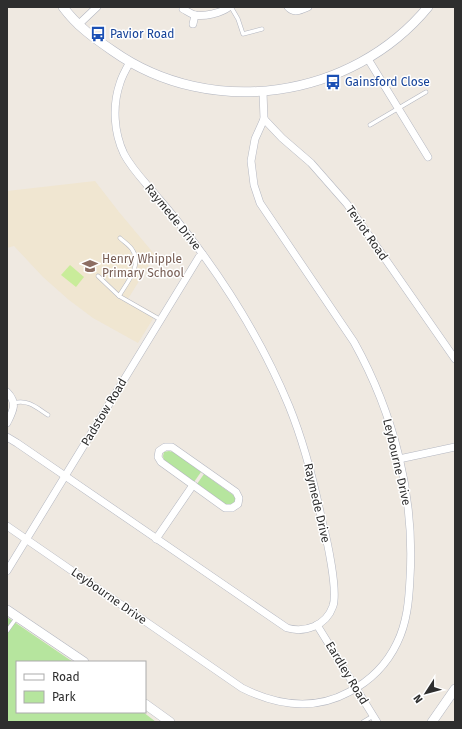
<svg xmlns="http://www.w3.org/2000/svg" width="462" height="729" font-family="'Fira Sans',sans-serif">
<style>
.education{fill:#f0e6d1}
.green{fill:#b6e59e}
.pitch{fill:#c9ec9a}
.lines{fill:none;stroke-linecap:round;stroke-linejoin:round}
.lane-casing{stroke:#b4b7c1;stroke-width:4.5}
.street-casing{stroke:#b4b7c1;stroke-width:8}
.secondary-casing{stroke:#b4b7c1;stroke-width:10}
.lane{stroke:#fff;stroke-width:3.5}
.street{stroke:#fff;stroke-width:7}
.secondary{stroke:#fff;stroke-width:9}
.labels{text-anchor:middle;stroke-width:3;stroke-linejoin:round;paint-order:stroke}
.transit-label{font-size:12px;fill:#164399;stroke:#fff;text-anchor:start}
.street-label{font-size:12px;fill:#2e2e2e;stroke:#fff}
.education-label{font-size:12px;fill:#785e54;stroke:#fff;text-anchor:start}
</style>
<rect width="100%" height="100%" fill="#efe9e1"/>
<!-- education -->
<polygon class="education" points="95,181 119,212 155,255 128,299 156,314 138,343 93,318 69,300 43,277 14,246 7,248 7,191"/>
<!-- green -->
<g class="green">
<polygon points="169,451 176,453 201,472 194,482 164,461 163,456 164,452"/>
<polygon points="204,474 236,497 234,503 230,506 226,505 197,484"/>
<polygon points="7,617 73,662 17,662 17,712 143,712 156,722 7,722"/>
</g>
<!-- pitch -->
<polygon class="pitch" points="70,265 84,277 76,287 61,275"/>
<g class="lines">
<defs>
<g id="lane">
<polyline points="231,7 238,19 243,34 262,29"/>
<polyline points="370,125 426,92"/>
<path d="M120 238C124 242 131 246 133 251 142 266 126 284 119 296L161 320"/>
<polyline points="98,276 119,296"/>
<path d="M14 403C28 399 37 408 48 415"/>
<polyline points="7,631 17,617"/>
<polyline points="363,722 373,716"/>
</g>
<g id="street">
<path d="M288 7C294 14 301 10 308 7"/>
<path d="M183 9C187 11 191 14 195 15 204 17 221 13 229 7"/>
<polyline points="193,24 195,15"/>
<polyline points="78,25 97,7"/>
<polyline points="368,59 428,157"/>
<polyline points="264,119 282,138 311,163 347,204 455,359"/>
<path d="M7 392C18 403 13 411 7 423"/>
<path d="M7 437 17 443 287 628C305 633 326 626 333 606 338 590 327 539 322 521 314 482 304 443 289 406 267 353 238 303 204 256 190 237 175 217 159 199 147 184 133 171 124 154 114 133 112 106 120 83 122 76 126 69 130 62"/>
<polygon points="165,447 172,447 236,492 239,498 238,504 232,508 225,508 161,462 158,457 159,451"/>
<polyline points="399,459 455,447"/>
<path d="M7 526 242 688C276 705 314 711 349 692 370 681 387 664 397 643 407 623 409 600 410 578 415 496 394 414 354 342L260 203 254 185 251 161 255 139 264 119 263 92"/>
<polyline points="156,539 193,485"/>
<polyline points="7,571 199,257 203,255"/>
<polyline points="317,625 377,722"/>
</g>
<g id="secondary">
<path d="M63 7C77 26 94 38 113 51 211 120 352 99 428 7"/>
<polyline points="7,610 84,662"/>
<polyline points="145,704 170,722"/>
<polyline points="432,722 455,689"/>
</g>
</defs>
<!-- lane casing -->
<use href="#lane" class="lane-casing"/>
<!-- street casing -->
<use href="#street" class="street-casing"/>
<!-- secondary casing -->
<use href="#secondary" class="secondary-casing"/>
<!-- lane -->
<use href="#lane" class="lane"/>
<!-- street -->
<use href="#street" class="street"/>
<!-- secondary -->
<use href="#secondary" class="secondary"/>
</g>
<!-- icons -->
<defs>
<symbol id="bus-bare" viewBox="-9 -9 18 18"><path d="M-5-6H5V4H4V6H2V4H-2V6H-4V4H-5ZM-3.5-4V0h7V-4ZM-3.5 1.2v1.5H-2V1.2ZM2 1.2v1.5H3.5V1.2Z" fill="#1a4fb4" stroke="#fff" stroke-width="2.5" paint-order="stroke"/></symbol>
<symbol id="school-bare" viewBox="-9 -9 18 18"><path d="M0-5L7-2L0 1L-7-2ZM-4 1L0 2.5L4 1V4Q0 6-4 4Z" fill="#8d6e63" stroke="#fff" stroke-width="2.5" paint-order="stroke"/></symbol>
</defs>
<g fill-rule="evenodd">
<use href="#bus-bare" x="87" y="23" width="22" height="22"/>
<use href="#bus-bare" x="322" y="71" width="22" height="22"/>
<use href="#school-bare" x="79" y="255" width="22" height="22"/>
</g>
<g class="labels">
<!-- transit labels -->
<g class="transit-label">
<text x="110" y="38">Pavior Road</text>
<text x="345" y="86">Gainsford Close</text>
</g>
<!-- street labels -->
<g class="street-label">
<text transform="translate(173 217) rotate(51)" y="4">Raymede Drive</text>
<text transform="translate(367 233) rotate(55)" y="4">Teviot Road</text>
<text transform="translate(104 412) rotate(-59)" y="4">Padstow Road</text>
<text transform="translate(397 462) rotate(77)" y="4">Leybourne Drive</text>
<text transform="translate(317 503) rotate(77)" y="4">Raymede Drive</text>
<text transform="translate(109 596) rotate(35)" y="4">Leybourne Drive</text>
<text transform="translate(347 673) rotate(59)" y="4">Eardley Road</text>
</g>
<!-- education labels -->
<g class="education-label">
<text x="102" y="263">Henry Whipple<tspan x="102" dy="14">Primary School</tspan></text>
</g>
</g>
<!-- border -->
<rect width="462" height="729" fill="none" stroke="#2e2e2e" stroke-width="16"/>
<!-- legend -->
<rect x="16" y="661" width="130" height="52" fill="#ffffff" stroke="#ababab"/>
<rect x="24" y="674" width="20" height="6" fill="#ffffff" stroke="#ababab"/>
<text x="52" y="681" font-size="12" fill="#2e2e2e">Road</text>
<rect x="24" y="691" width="20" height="12" fill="#b6e59e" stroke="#ababab"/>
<text x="52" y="701" font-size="12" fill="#2e2e2e">Park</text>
<!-- north arrow -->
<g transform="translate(426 693) rotate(234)" stroke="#ffffff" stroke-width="3" paint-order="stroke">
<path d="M0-3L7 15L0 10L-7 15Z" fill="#2e2e2e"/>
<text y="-6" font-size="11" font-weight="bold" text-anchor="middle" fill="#2e2e2e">N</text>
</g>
</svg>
